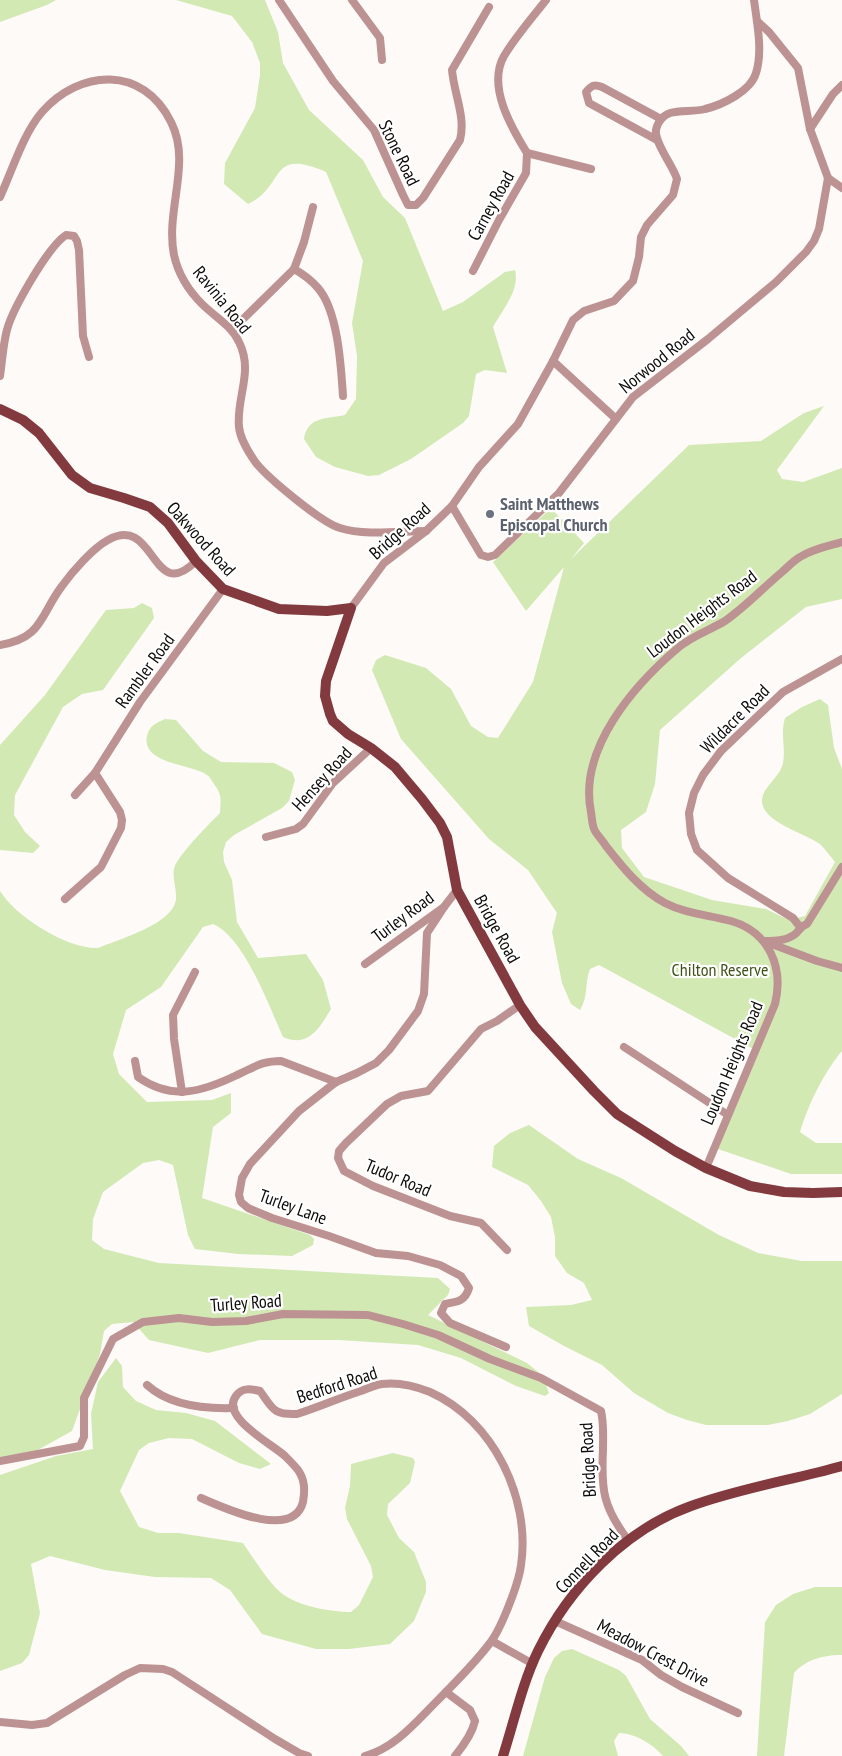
<svg xmlns="http://www.w3.org/2000/svg" width="842" height="1756" font-family="'PT Sans Narrow',sans-serif">
<style>
.green{fill:#d2e9b4}
.lines{fill:none;stroke-linecap:round;stroke-linejoin:round}
.minor{stroke:#bd9292;stroke-width:8}
.major{stroke:#823a3e;stroke-width:10}
.worship-dot{fill:#6b7280;stroke:#fff;stroke-width:2}
.labels{text-anchor:middle;stroke-width:4.5;stroke-linejoin:round;paint-order:stroke}
.street-label{font-size:18px;fill:#0d0c0b;stroke:#fff}
.worship-label{font-size:18px;font-weight:bold;fill:#5b616d;stroke:#fff;text-anchor:start}
.park-label{font-size:18px;fill:#3e5318;stroke:#fff}
</style>
<rect width="100%" height="100%" fill="#fdfaf8"/>
<!-- green -->
<g class="green">
<polygon points="0,0 56,0 47,5 0,22"/>
<path d="M176 0H265L278 32 283 63 309 110 363 160 383 197 405 218 443 311 463 302 505 272 515 270C520 290 503 309 493 327L507 373 485 370 476 374 469 416 463 423 411 459 379 475 368 476 335 467 316 457 304 439C308 416 326 419 345 415L356 399 357 356 352 323 363 261 326 172C267 147 287 186 248 204L224 184 225 163 255 108 260 75V63L252 42 232 16Z"/>
<path d="M824 406 777 470 782 479 803 482 842 468V599L806 607 741 658 660 730 655 784 646 812 621 830 622 848 644 877 712 900 766 909 789 920 805 916 835 862C830 856 825 849 820 844 806 833 760 822 762 799 764 786 780 777 783 763 786 747 780 735 785 718L802 707 820 699 828 705 834 748 842 769V1051C824 1072 808 1105 800 1132L816 1143H842V1174H791L718 1149 759 1052 599 965 590 969C584 986 589 995 580 1010L571 1004 562 983 552 932 557 913 528 870 489 839 401 739 372 670 376 660 385 655 426 668 451 689 471 726 488 737 498 738 533 682 564 567 526 611 493 562 551 508 584 543 571 559 689 445 761 441 804 413Z"/>
<polygon points="142,603 152,608 154,618 103,690 82,694 63,707 15,795 14,815 25,832 40,846 33,853 0,850 0,745 45,695 106,610 134,608"/>
<path d="M165 719 176 720 203 751 221 762 274 763 292 772 295 780 289 801 282 808 234 835 226 842 223 852 224 862 232 880 237 922 258 958 306 954 323 980 331 1009C319 1029 308 1048 283 1037 269 1006 244 937 213 924L203 927 161 987 126 1010 113 1054 119 1074 147 1102 212 1100 231 1093V1113L213 1127 202 1198 310 1235 314 1239 313 1245 292 1256 238 1254 195 1249 188 1235 173 1165 159 1160 143 1163 103 1192 93 1219 92 1240 104 1249 159 1263 438 1278 450 1289 448 1295 428 1315 527 1363 542 1375 549 1393 545 1396 516 1386 461 1358 418 1345 338 1340H260L208 1353 149 1340 133 1322 112 1324 104 1331 100 1354 72 1431 36 1451 0 1459V891C16 917 67 949 98 948 117 940 174 924 176 899 177 890 172 878 174 869 176 857 210 823 220 813 221 796 222 795 212 781 211 779 209 776 207 775 192 764 141 764 147 736 149 726 156 723 165 719Z"/>
<polygon points="529,1125 578,1159 621,1178 719,1235 758,1253 802,1261 842,1261 842,1394 810,1414 788,1421 768,1425 706,1425 687,1420 668,1413 634,1393 602,1365 564,1346 529,1326 526,1307 571,1305 592,1300 584,1283 567,1273 555,1256 555,1237 551,1217 541,1201 528,1185 492,1167 494,1146 510,1133"/>
<path d="M116 1358 122 1366 123 1387 136 1401 156 1410 186 1413 215 1421 271 1464 260 1469 239 1463 192 1439 169 1438 149 1443 139 1450 120 1491 139 1527 158 1533H179L243 1543C252 1556 267 1580 278 1590 294 1606 330 1612 351 1612L359 1605 373 1577 371 1566 347 1519 345 1508 350 1486 351 1464 393 1453 413 1458 415 1462 410 1483 388 1504 387 1515 399 1538 414 1552 426 1582V1592L414 1621 390 1644 349 1649H316L262 1634 230 1590 211 1578 155 1577 105 1570 50 1556 31 1564 40 1613 29 1655 22 1663 0 1671V1475L56 1456 93 1449 91 1414 98 1382Z"/>
<path d="M815 1587H842V1655C826 1654 804 1660 794 1673L784 1756H757L765 1622 776 1605 793 1594Z"/>
<path d="M572 1649 619 1670 626 1676 650 1719 681 1746 689 1756H663C653 1744 634 1733 619 1733L614 1741 618 1756H523L545 1677 554 1658 562 1651Z"/>
</g>
<g class="lines">
<!-- minor -->
<g class="minor">
<path d="M279 0 333 81 374 130 403 195 408 205H416L423 198 460 140C466 117 454 94 452 70L489 7"/>
<polyline points="352,0 380,38 382,60"/>
<path d="M546 0C532 18 516 36 504 56 487 86 511 127 527 153L591 169"/>
<polyline points="757,21 769,32 798,68 810,129 828,178 842,188"/>
<polyline points="810,129 833,94 842,85"/>
<path d="M657 140 589 103 586 92C592 85 594 84 602 87L661 119"/>
<path d="M0 197C12 171 23 134 42 112 80 69 143 65 171 122 192 163 165 210 174 255 178 273 189 291 202 304 215 317 231 325 239 342 254 372 236 397 239 427 240 439 249 453 256 463 269 479 322 523 340 528 365 536 400 531 426 531"/>
<path d="M294 269C303 274 311 280 318 288 338 311 341 366 343 396"/>
<polyline points="473,271 499,220 526,173 527,153"/>
<polyline points="232,330 294,269 304,242 313,207"/>
<polyline points="553,361 615,418"/>
<path d="M0 376C2 362 3 347 6 334 10 312 48 247 66 235L74 236 77 241 79 250 83 336 89 357"/>
<polyline points="452,506 481,555 488,557 495,555 559,493 633,397 708,339 776,282 806,252 814,241 819,229 828,178"/>
<path d="M351 608 384 563 426 531 452 506 479 467 518 424 553 361 573 320 584 311 614 301 633 281 639 257 641 237 647 225 673 195 677 179C673 166 654 142 656 130 657 123 663 115 670 113 681 110 694 112 705 109 722 105 751 91 756 73 763 51 757 23 754 0"/>
<path d="M0 645C43 638 40 615 62 586 72 572 93 548 108 540 156 513 151 606 196 561"/>
<polyline points="75,795 95,773 140,702 223,589"/>
<polyline points="266,837 296,829 303,824 333,783 371,748"/>
<polyline points="65,899 101,867 121,828 122,820 120,812 95,773"/>
<path d="M444 907 427 933 424 994 418 1011 389 1050 376 1063 357 1073 336 1082 299 1111 250 1164 242 1178 239 1195 241 1202 248 1208 272 1218 329 1236 376 1253 408 1256 440 1265 461 1276 469 1288C465 1301 458 1302 445 1304L441 1313 450 1323 506 1347"/>
<polyline points="800,927 793,918 728,878 697,850 691,834 689,813 694,793 703,775 721,751 783,692 842,659"/>
<path d="M765 941C775 941 785 941 794 935 800 931 799 927 807 924L842 867"/>
<polyline points="769,943 817,961 842,968"/>
<polyline points="365,964 444,907 457,890"/>
<polyline points="624,1047 728,1115"/>
<path d="M135 1061 138 1077C172 1101 202 1092 237 1075 255 1067 261 1061 281 1061L336 1082"/>
<polyline points="182,1092 174,1039 173,1015 195,972"/>
<path d="M706 1168 775 1004C784 967 769 932 731 921 709 915 686 914 665 903 641 890 623 868 606 846 603 841 598 836 595 831 592 826 592 818 591 812 578 749 634 685 679 647 692 636 710 630 725 621 745 607 763 588 782 572 788 567 793 561 800 557 812 549 828 546 842 542"/>
<polyline points="507,1250 481,1223 450,1216 373,1186 344,1171 338,1158 339,1151 346,1143 387,1104 401,1096 428,1091 481,1029 497,1021 520,1005"/>
<path d="M147 1385C169 1405 205 1409 234 1408"/>
<path d="M0 1461 80 1446 84 1437V1398L113 1339 143 1322 179 1318 212 1322 246 1321 283 1314 368 1315 403 1324 438 1335 490 1359 541 1378 601 1411C604 1424 603 1436 603 1449 601 1490 603 1507 628 1540"/>
<path d="M201 1498C222 1507 293 1541 303 1502 305 1490 305 1480 298 1470 294 1465 289 1460 285 1456 272 1444 220 1417 236 1396 242 1387 251 1389 260 1391 273 1409 273 1415 297 1414 319 1407 339 1398 361 1391 368 1388 375 1385 382 1384 399 1382 415 1386 430 1392 493 1420 531 1498 521 1565 519 1583 501 1629 490 1643 475 1663 455 1683 437 1701 416 1722 395 1748 365 1756"/>
<polyline points="555,1621 642,1660 661,1675 682,1687 738,1713"/>
<polyline points="492,1641 533,1664"/>
<path d="M446 1692 470 1710 475 1721C472 1734 464 1745 455 1756"/>
<polyline points="0,1722 32,1725 47,1723 125,1675 140,1668 163,1669 172,1672 275,1739 299,1753 308,1756"/>
</g>
<!-- major -->
<g class="major">
<polyline points="0,409 23,420 39,433 72,475 90,488 124,498 150,507 168,523 196,561 223,589 279,609 327,611 351,608 326,681 325,696 330,714 333,721 348,734 371,748 395,767 422,799 440,823 447,837 457,890 520,1005 535,1027 594,1091 617,1114 675,1151 706,1168 750,1186 784,1192 813,1193 842,1192"/>
<path d="M503 1756C514 1722 522 1684 538 1651 569 1588 624 1530 691 1506 740 1488 792 1480 842 1466"/>
</g>
</g>
<!-- markers -->
<circle class="worship-dot" cx="490" cy="514" r="5"/>
<g class="labels">
<!-- street labels -->
<g class="street-label">
<text transform="translate(399 153) rotate(64)" y="6">Stone Road</text>
<text transform="translate(491 206) rotate(-61)" y="6">Carney Road</text>
<text transform="translate(222 300) rotate(51)" y="6">Ravinia Road</text>
<text transform="translate(657 361) rotate(-39)" y="6">Norwood Road</text>
<text transform="translate(400 531) rotate(-42)" y="6">Bridge Road</text>
<text transform="translate(201 539) rotate(48)" y="6">Oakwood Road</text>
<text transform="translate(702 614) rotate(-37)" y="6">Loudon Heights Road</text>
<text transform="translate(145 671) rotate(-54)" y="6">Rambler Road</text>
<text transform="translate(735 719) rotate(-45)" y="6">Wildacre Road</text>
<text transform="translate(322 779) rotate(-48)" y="6">Hensey Road</text>
<text transform="translate(403 917) rotate(-37)" y="6">Turley Road</text>
<text transform="translate(497 929) rotate(61)" y="6">Bridge Road</text>
<text transform="translate(732 1063) rotate(-67)" y="6">Loudon Heights Road</text>
<text transform="translate(398 1178) rotate(23)" y="6">Tudor Road</text>
<text transform="translate(293 1207) rotate(20)" y="6">Turley Lane</text>
<text transform="translate(246 1303) rotate(-4)" y="6">Turley Road</text>
<text transform="translate(337 1385) rotate(-18)" y="6">Bedford Road</text>
<text transform="translate(588 1460) rotate(-93)" y="6">Bridge Road</text>
<text transform="translate(587 1561) rotate(-46)" y="6">Connell Road</text>
<text transform="translate(653 1653) rotate(28)" y="6">Meadow Crest Drive</text>
</g>
<!-- worship labels -->
<g class="worship-label">
<text x="500" y="510">Saint Matthews<tspan x="500" dy="21">Episcopal Church</tspan></text>
</g>
<!-- park labels -->
<g class="park-label">
<text x="720" y="976">Chilton Reserve</text>
</g>
</g>
</svg>
